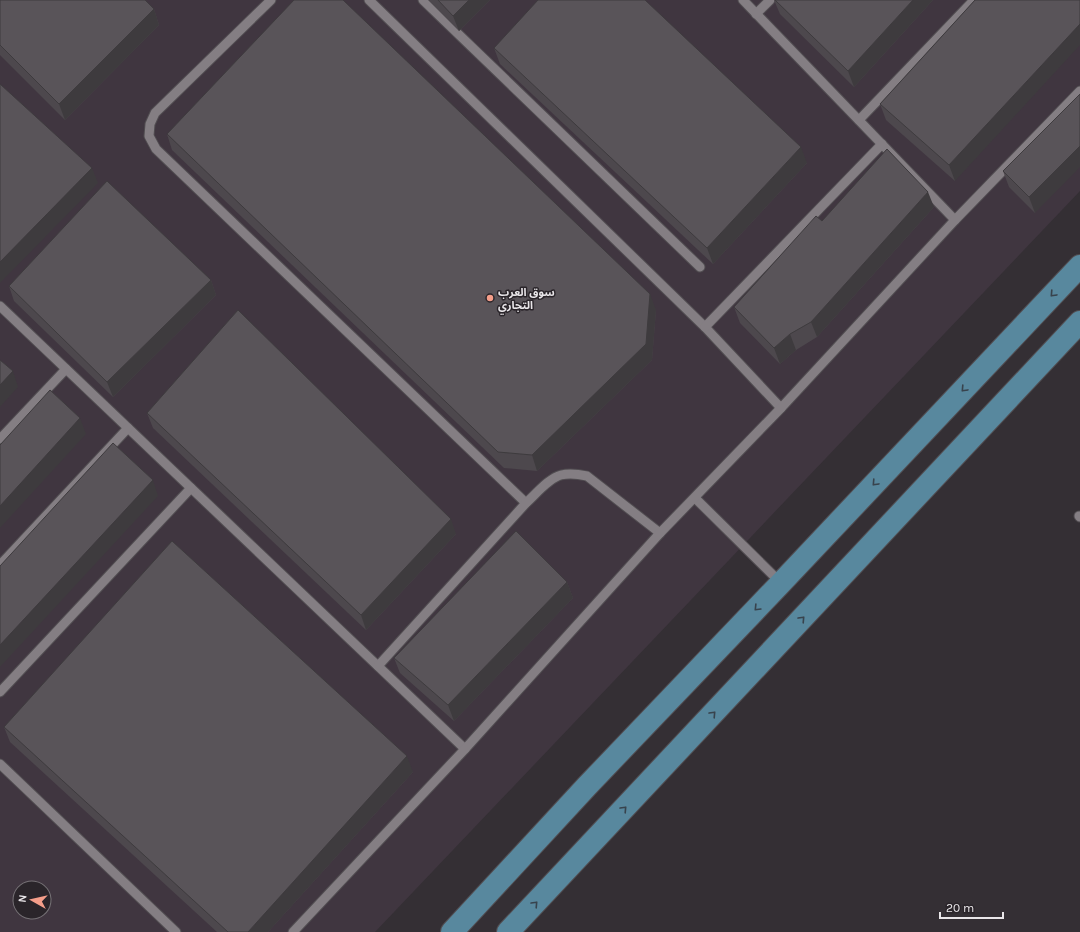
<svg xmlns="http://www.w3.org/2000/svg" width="1080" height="932" font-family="Karla,'Noto Sans Arabic',sans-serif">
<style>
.built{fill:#403640;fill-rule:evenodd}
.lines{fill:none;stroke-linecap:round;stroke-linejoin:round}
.service-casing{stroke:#514d51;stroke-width:11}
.primary-casing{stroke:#514d51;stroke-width:24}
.service{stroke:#847e83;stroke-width:9}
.primary{stroke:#58889e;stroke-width:22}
.wall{fill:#4d484d}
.shaded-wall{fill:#3e3b3e}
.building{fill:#595459;stroke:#3e3b3e}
.oneway{stroke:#38434d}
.poi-dot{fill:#f49e8a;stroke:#2a252a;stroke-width:1.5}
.labels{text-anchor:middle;stroke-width:3;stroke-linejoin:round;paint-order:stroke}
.poi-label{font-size:11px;font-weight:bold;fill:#e9e6e9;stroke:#2a252a;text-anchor:start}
</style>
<rect width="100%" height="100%" fill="#342f34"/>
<!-- built -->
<path class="built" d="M0 0H1080V191L375 932H0ZM20 888H44V912H20Z"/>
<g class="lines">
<defs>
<g id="service">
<polyline points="271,0 155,113 150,124 149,136 156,149 526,503"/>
<polyline points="369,0 705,327 781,408"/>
<polyline points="423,0 700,267"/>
<polyline points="743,0 955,220"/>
<polyline points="756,14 770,0"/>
<polyline points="859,120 974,0"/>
<polyline points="0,306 465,749"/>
<polyline points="705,327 882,144"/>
<polyline points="0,439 66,369"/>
<polyline points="695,498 781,583"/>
<polyline points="1079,516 1080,517"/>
<polyline points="0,565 128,428"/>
<path d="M378 666 526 503C536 494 549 478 561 475 569 473 578 474 587 476L660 533"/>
<polyline points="0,692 191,488"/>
<polyline points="0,764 176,932"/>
<polyline points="293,932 465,749 660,533 781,408 955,220 1080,91"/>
</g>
<g id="primary">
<polyline points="452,932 587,786 781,583 1080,266"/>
<polyline points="508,932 1080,322"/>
</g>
</defs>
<!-- service casing -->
<use href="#service" class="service-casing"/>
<!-- primary casing -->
<use href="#primary" class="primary-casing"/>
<!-- service -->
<use href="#service" class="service"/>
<!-- primary -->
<use href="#primary" class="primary"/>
</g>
<!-- wall -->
<g class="wall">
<polygon points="0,0 154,9 159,25 65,120 0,55"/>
<polygon points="428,0 490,0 459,31"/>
<polygon points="774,0 933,0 854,87 780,14"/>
<polygon points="975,0 955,181 886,120 880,104"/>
<polygon points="494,48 807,163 713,264 500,64"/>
<polygon points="1080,94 1035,213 1009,187 1003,171"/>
<polygon points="167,134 656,310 652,360 537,471 504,468 172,150"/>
<polygon points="934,207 817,337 796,350 780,364 740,323 734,307 822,221"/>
<polygon points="211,280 216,295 113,397 14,301 9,286"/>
<polygon points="147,413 456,534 366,630 153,428"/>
<polygon points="567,582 573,598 454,721 400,673 394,658"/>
<polygon points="4,727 413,772 268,932 217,932 10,742"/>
</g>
<!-- shaded-wall -->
<g class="shaded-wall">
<polygon points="469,0 490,0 459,31 453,16"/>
<polygon points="913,0 933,0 854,87 848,71"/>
<polygon points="154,9 159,25 65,120 59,104"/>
<polygon points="1080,24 1080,45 955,181 949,165"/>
<polygon points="1080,146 1080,167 1035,213 1029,197"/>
<polygon points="801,147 807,163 713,264 707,248"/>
<polygon points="92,168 98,183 0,283 0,262"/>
<polygon points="928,192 934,207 817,337 811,322"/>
<polygon points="211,280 216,295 113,397 107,382"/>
<polygon points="650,294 656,310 652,360 537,471 532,455"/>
<polygon points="790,334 796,350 780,364 774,348"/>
<polygon points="13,371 18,387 0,407 0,385"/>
<polygon points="80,418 86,434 0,528 0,506"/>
<polygon points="153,480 158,496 0,667 0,645"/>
<polygon points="451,519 456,534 366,630 361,615"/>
<polygon points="567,582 573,598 454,721 448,705"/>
<polygon points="407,756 413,772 268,932 248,932"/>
</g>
<!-- building -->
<g class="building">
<polygon points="0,0 145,0 154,9 59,104 0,45"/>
<polygon points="294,0 343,0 650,294 646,344 532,455 498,452 167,134"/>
<polygon points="438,0 469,0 453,16"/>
<polygon points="538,0 645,0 801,147 707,248 494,48"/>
<polygon points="775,0 913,0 848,71"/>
<polygon points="975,0 1080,0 1080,24 949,165 880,104"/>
<polygon points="0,84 92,168 0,262"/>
<polygon points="1080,94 1080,146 1029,197 1003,171"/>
<polygon points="887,149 928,192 811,322 790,334 774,348 734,307 816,216 822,221"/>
<polygon points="107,181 211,280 107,382 9,286"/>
<polygon points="238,310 451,519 361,615 147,413"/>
<polygon points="0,360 13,371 0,385"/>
<polygon points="50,390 80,418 0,506 0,445"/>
<polygon points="113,443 153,480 0,645 0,566"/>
<polygon points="516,531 567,582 448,705 394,658"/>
<polygon points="172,541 407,756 248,932 228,932 4,727"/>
</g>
<!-- one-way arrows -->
<defs><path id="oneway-chevron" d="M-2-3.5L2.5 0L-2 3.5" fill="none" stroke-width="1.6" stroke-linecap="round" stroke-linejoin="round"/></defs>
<g class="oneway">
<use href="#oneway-chevron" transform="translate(1053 294) rotate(133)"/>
<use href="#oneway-chevron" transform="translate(964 389) rotate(133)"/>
<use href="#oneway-chevron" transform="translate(875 483) rotate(133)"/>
<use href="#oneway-chevron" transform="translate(757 608) rotate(134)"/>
<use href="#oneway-chevron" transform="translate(802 619) rotate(-47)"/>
<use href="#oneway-chevron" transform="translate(713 714) rotate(-47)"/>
<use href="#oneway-chevron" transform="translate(624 809) rotate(-47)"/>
<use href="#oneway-chevron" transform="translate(535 904) rotate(-47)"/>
</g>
<!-- markers -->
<circle class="poi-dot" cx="490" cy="298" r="4"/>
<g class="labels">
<!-- poi labels -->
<g class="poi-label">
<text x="498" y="296">سوق العرب<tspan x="498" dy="13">التجاري</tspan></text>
</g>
</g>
<!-- north arrow -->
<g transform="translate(32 900) rotate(278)"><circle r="19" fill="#2a252a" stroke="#767276"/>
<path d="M0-3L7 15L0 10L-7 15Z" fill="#f49e8a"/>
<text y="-6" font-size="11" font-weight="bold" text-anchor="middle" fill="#e9e6e9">N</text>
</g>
<!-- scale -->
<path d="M940 912v6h63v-6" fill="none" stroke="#e9e6e9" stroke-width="2"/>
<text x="946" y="912" font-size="12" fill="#e9e6e9" stroke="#2a252a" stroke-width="3" paint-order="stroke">20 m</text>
</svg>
